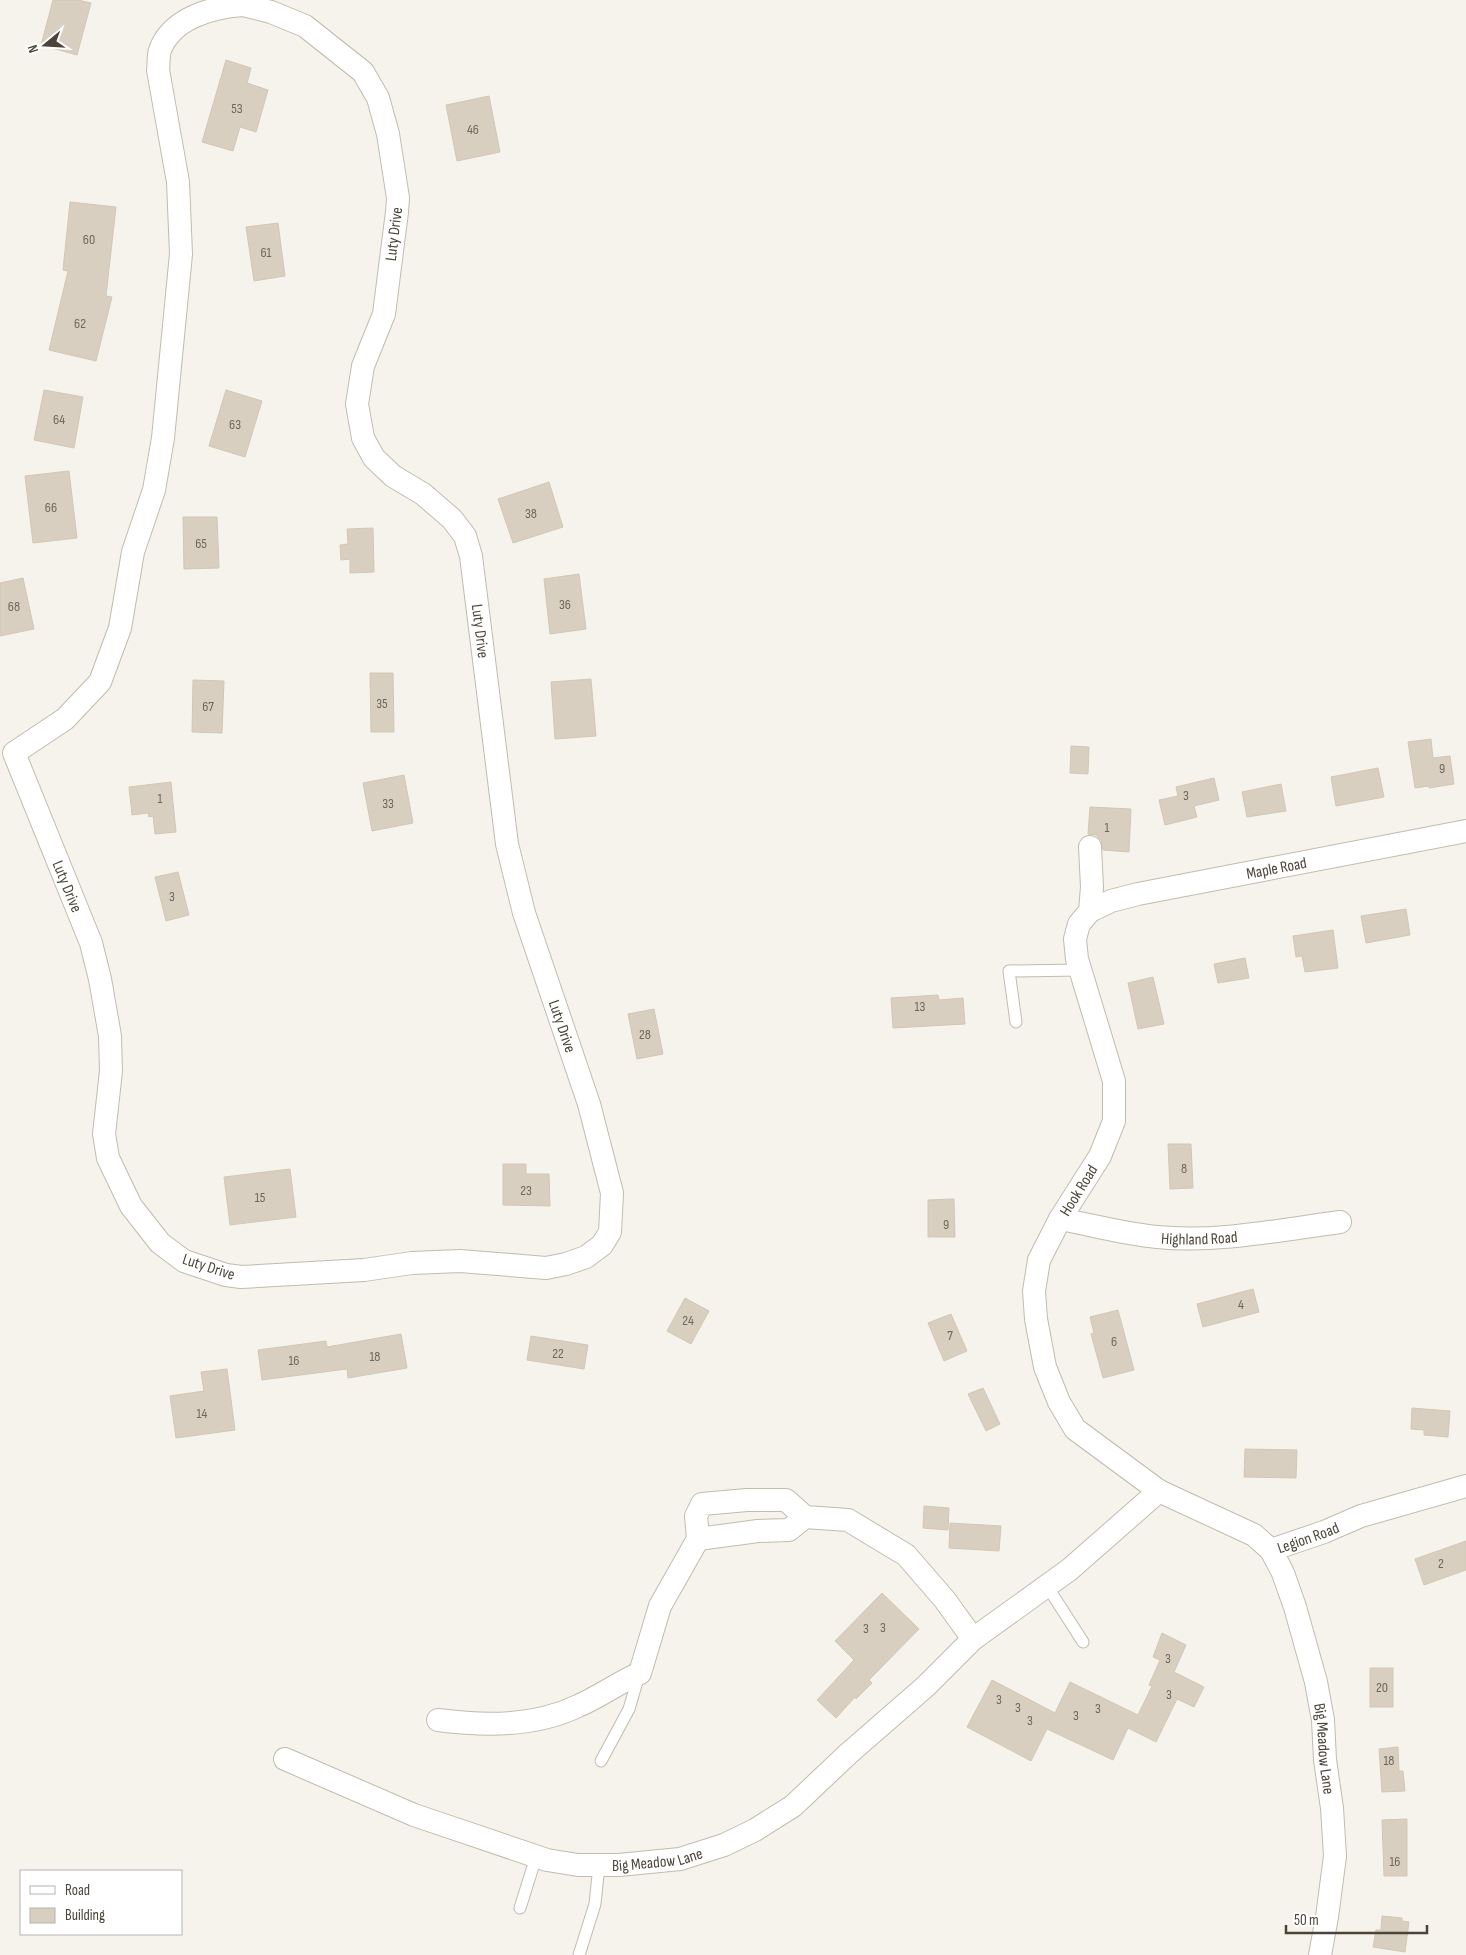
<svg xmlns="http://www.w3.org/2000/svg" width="1466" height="1955" font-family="'Sofia Sans Condensed',sans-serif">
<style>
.building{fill:#d8cfc1;stroke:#d3c7b4}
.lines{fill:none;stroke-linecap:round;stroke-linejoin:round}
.service-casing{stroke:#c2bbae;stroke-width:13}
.minor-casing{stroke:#c2bbae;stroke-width:24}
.service{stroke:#fff;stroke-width:11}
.minor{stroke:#fff;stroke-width:22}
.labels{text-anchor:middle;stroke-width:4.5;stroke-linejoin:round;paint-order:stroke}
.number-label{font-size:14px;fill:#6e675b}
.street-label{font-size:16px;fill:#4b4439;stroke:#fff}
</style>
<rect width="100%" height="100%" fill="#f6f3ec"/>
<!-- building -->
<g class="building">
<polygon points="53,0 78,0 91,3 77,55 41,45"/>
<polygon points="226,60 251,68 247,83 268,90 256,132 240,127 233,151 202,142"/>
<polygon points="489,96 500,152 457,161 446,105"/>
<polygon points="70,202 116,207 106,296 112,297 96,361 49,350 68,271 63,270"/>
<polygon points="278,223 285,276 254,281 246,227"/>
<polygon points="44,390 83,397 74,448 34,440"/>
<polygon points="226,390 262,401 245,457 209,446"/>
<polygon points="69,471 77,538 33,543 25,476"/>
<polygon points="549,482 563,527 513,543 498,499"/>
<polygon points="183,517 217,517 219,568 184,569"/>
<polygon points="373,528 374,572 350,573 350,559 341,560 340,545 348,544 347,529"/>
<polygon points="579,574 586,629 550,634 544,579"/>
<polygon points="23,578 34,629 0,636 0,583"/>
<polygon points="370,673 393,673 394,732 371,732"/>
<polygon points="591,679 596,736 555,739 551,682"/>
<polygon points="193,680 224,681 222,733 192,732"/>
<polygon points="1431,739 1433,758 1450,756 1454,784 1429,788 1429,786 1415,788 1408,742"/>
<polygon points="1071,746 1089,747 1088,774 1070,773"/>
<polygon points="1378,768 1384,797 1336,806 1331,777"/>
<polygon points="404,775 413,823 372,831 363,783"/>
<polygon points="1214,778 1219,800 1194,806 1197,817 1165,825 1159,800 1178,796 1176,787"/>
<polygon points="171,782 176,832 155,834 153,816 149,817 148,813 132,815 129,787"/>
<polygon points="1281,784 1286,811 1247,817 1242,792"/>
<polygon points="1090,807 1131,809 1129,852 1103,850 1101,840 1096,835 1088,834"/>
<polygon points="178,872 189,915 166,921 155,877"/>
<polygon points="1406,909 1410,935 1366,943 1361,916"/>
<polygon points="1333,930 1338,968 1305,972 1302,956 1296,957 1293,936"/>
<polygon points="1245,958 1249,978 1218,983 1214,964"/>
<polygon points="1153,977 1164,1024 1138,1029 1128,983"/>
<polygon points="938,995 939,1000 963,998 965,1024 893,1028 891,998"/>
<polygon points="654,1009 663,1054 637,1059 628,1014"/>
<polygon points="1168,1144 1191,1144 1193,1188 1170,1189"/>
<polygon points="503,1164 526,1164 526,1174 549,1174 550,1206 503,1205"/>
<polygon points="290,1169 296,1217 230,1225 224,1177"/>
<polygon points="954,1199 955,1237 928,1237 928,1200"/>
<polygon points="1253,1289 1259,1312 1203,1327 1197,1304"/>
<polygon points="685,1298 709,1311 691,1344 667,1331"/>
<polygon points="1118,1310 1134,1370 1103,1378 1091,1334 1094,1333 1090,1317"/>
<polygon points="951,1314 967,1351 944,1361 928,1323"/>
<polygon points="401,1334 407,1368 348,1378 347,1369 262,1380 258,1350 326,1341 327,1347"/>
<polygon points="531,1336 588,1345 584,1369 527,1360"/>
<polygon points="227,1369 235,1430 176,1438 170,1396 204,1391 201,1372"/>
<polygon points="983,1388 1000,1424 986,1431 968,1394"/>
<polygon points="1412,1408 1450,1411 1448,1437 1424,1435 1424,1430 1411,1429"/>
<polygon points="1245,1449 1297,1450 1296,1478 1244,1477"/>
<polygon points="924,1506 949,1508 948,1530 923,1528"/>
<polygon points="950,1523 1001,1526 999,1551 949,1548"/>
<polygon points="1466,1541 1466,1570 1424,1585 1415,1559"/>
<polygon points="882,1593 919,1629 869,1680 872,1683 856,1699 855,1697 836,1718 817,1700 854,1660 835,1641"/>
<polygon points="1162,1633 1186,1645 1174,1672 1204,1687 1194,1707 1177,1699 1156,1742 1128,1728 1113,1760 1047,1729 1031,1761 967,1727 992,1680 1055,1713 1070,1682 1138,1715 1152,1686 1149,1685 1160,1660 1153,1657"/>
<rect x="1370" y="1668" width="23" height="39"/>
<polygon points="1398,1747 1399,1771 1403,1771 1405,1791 1382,1792 1379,1749"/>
<polygon points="1407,1819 1407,1876 1384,1876 1382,1820"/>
<polygon points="1382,1916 1402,1918 1402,1921 1409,1922 1405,1952 1373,1947 1376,1930 1381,1930"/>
</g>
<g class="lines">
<defs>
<g id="service">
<polyline points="1016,1022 1009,971 1080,970"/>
<polyline points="1047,1586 1083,1642"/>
<polyline points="601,1761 629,1709 639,1675"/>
<polyline points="520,1908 536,1857"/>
<polyline points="579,1955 595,1904 599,1865"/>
</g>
<g id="minor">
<path d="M243 5 271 12 305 26 363 72 378 98 388 134 398 198 397 212 384 314 363 366 357 404 363 438 374 458 393 476 423 494 452 519 465 536 471 556 507 844 524 913 589 1104 612 1193 610 1232 602 1245 586 1257 566 1264 546 1268 460 1261 412 1263 364 1270 241 1277 226 1275 184 1261 160 1243 131 1206 108 1158 104 1134 111 1071 110 1036 100 979 91 943 14 753 65 719 100 682 120 628 133 552 154 490 163 438 181 254 178 182 158 70C159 64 158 56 160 50 172 18 212 7 243 5Z"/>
<path id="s1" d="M1090 847 1092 887 1090 911 1079 924 1075 939 1077 959 1114 1081V1121L1100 1156 1060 1219 1039 1260 1034 1291 1036 1319 1045 1367 1059 1402 1075 1429 1159 1491 1254 1535 1271 1550 1283 1573 1295 1607 1316 1682 1323 1720 1325 1760 1332 1808 1335 1856 1327 1917 1320 1955"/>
<path id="s2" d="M1090 911 1111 901 1138 894 1466 831"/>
<path id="s3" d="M1060 1219C1092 1225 1125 1234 1157 1237 1217 1243 1280 1230 1340 1222"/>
<polyline points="698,1539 758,1531 789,1530 805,1517"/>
<path id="s4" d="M1271 1550 1324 1532 1361 1516 1466 1486"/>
<path d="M438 1720C485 1726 534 1727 578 1706 599 1697 618 1683 640 1673L660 1606 698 1539 696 1516 702 1504 747 1500H786L805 1517 848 1520 906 1555 945 1600 973 1639"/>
<path id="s5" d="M285 1759 414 1815 547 1860 578 1865H619L680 1859 724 1845 755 1830 793 1806 848 1754 926 1686 973 1639 1069 1570 1159 1491"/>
</g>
</defs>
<!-- service casing -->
<use href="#service" class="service-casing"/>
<!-- minor casing -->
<use href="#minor" class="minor-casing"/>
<!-- service -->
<use href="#service" class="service"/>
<!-- minor -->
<use href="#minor" class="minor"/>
</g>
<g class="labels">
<!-- number labels -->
<g class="number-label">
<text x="237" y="113">53</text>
<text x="473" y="134">46</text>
<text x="89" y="244">60</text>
<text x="266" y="257">61</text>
<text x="80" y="328">62</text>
<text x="59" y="424">64</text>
<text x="235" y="429">63</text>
<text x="51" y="512">66</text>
<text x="531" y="518">38</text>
<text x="201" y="548">65</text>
<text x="565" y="609">36</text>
<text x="14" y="611">68</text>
<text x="382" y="708">35</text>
<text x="208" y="711">67</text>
<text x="1442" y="773">9</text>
<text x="1186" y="800">3</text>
<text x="160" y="803">1</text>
<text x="388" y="808">33</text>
<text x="1107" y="832">1</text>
<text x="172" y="901">3</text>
<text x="920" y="1011">13</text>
<text x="645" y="1039">28</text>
<text x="1184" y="1173">8</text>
<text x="526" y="1195">23</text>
<text x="260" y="1202">15</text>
<text x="946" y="1229">9</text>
<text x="1241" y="1309">4</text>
<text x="688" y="1325">24</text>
<text x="950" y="1340">7</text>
<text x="1114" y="1346">6</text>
<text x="558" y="1358">22</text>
<text x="375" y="1361">18</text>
<text x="294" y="1365">16</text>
<text x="202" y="1418">14</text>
<text x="1441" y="1568">2</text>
<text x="883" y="1632">3</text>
<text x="866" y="1633">3</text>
<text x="1168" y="1663">3</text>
<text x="1382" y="1692">20</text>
<text x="1169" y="1699">3</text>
<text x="999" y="1704">3</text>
<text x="1018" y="1712">3</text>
<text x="1098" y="1713">3</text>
<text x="1076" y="1720">3</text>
<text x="1030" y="1725">3</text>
<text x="1389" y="1765">18</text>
<text x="1395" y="1866">16</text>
</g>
<!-- street labels -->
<g class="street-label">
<text transform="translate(393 234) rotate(-83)" y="6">Luty Drive</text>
<text transform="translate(481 631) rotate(83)" y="6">Luty Drive</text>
<text dy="6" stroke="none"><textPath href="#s2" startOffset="192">Maple Road</textPath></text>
<text transform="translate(68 886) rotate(68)" y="6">Luty Drive</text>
<text transform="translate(563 1026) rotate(71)" y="6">Luty Drive</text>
<text transform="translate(1078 1190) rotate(-58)" y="6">Hook Road</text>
<text dy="6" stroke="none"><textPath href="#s3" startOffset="141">Highland Road</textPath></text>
<text transform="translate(209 1266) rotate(18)" y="6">Luty Drive</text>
<text dy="6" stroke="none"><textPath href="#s4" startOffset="39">Legion Road</textPath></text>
<text dy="6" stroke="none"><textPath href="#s1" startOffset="1059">Big Meadow Lane</textPath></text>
<text dy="6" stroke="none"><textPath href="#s5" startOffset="392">Big Meadow Lane</textPath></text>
</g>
</g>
<!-- legend -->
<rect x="20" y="1870" width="162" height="65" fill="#ffffff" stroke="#b7b4b0"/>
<rect x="30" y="1886" width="25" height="8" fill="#ffffff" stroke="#b7b4b0"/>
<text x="65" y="1895" font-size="15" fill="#4b4439">Road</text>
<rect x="30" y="1908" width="25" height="15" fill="#d8cfc1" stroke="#b7b4b0"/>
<text x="65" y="1920" font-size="15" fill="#4b4439">Building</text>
<!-- north arrow -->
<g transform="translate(45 45) rotate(252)" stroke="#ffffff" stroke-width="4" paint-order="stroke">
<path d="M0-4L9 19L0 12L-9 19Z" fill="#4b4439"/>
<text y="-8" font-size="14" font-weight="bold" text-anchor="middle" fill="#4b4439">N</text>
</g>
<!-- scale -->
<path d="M1286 1925v8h141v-8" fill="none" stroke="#4b4439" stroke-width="2.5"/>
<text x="1294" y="1925" font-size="15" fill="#4b4439" stroke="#ffffff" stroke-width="4" paint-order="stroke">50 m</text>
</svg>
